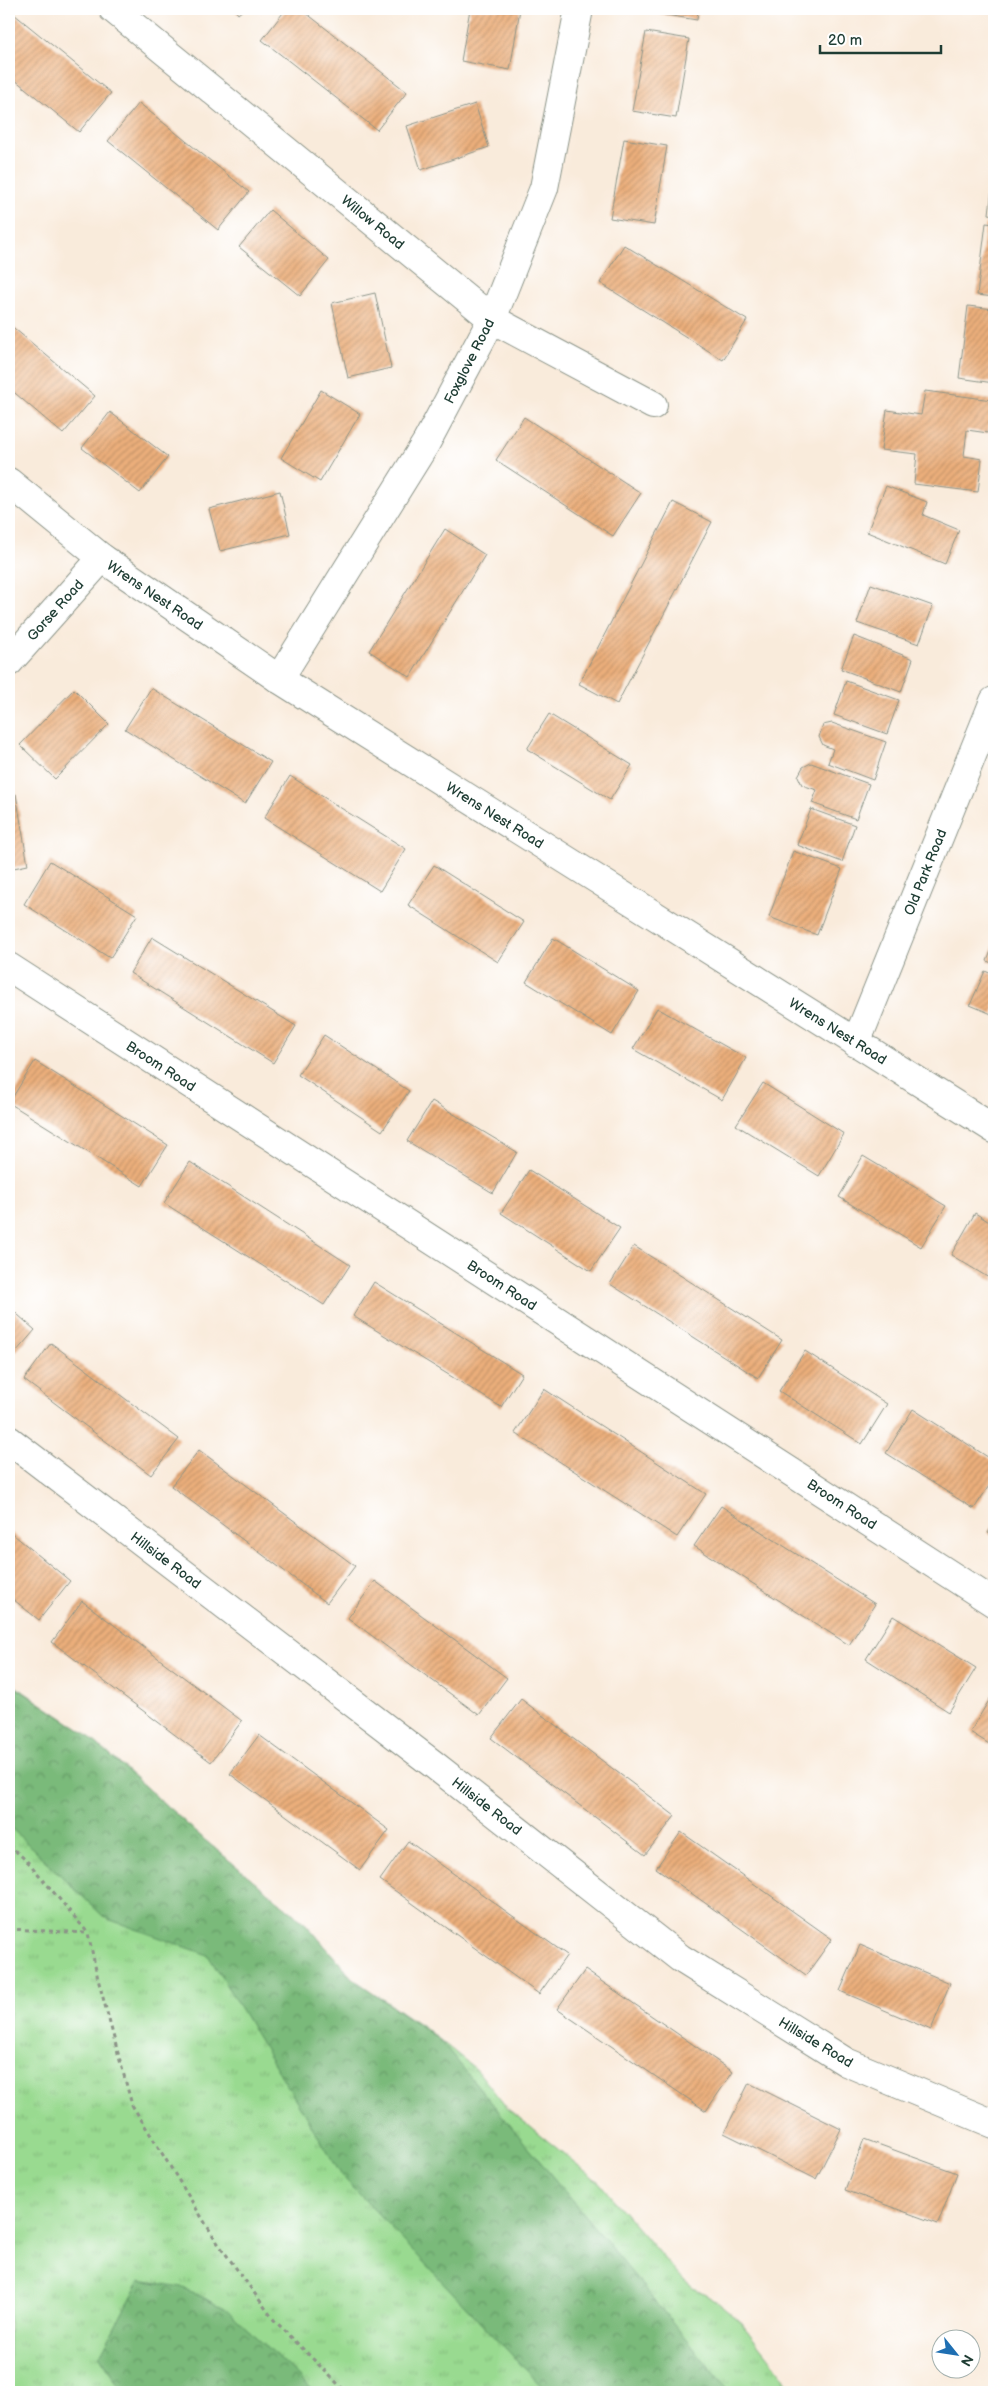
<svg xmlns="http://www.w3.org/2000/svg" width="1003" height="2401" font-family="'Balsamiq Sans',sans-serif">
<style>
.grass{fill:url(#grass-tufts);stroke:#5c8c62}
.forest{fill:url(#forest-crowns);stroke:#4c7c57}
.building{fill:url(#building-hatch)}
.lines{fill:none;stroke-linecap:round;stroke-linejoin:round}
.minor-casing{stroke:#8c9488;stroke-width:30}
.path{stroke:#8c9488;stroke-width:3;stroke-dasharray:4 4;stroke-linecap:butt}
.minor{stroke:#fff;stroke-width:28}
.labels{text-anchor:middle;stroke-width:4;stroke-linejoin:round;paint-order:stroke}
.street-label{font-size:14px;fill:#1f3d34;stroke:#fff}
</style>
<defs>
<pattern id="grass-tufts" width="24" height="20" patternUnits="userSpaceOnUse" patternTransform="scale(1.25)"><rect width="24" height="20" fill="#99da90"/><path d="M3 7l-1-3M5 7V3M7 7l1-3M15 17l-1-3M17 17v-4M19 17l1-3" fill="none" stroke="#83bc7d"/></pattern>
<pattern id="forest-crowns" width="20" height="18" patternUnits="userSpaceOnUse" patternTransform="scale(1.25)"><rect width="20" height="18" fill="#7aba7a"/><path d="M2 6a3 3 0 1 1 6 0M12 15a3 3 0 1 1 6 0" fill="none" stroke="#639865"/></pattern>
<pattern id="building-hatch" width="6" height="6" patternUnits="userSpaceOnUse" patternTransform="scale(1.25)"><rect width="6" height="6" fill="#ecaf7b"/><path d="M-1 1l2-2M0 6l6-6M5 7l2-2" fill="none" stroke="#bf9066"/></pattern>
</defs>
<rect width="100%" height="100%" fill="#fff"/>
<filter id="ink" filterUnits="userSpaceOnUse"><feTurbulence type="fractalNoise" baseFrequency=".02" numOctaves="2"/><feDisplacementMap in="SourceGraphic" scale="10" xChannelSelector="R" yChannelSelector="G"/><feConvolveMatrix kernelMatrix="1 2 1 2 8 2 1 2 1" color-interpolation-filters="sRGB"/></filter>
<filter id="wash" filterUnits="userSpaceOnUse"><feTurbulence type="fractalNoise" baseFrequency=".0096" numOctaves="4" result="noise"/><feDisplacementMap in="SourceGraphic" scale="20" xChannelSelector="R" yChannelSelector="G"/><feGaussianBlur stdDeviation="1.12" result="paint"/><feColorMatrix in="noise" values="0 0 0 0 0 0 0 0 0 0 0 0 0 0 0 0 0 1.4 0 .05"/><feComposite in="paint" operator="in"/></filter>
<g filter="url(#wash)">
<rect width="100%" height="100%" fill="#f9ebdb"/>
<!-- grass -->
<polygon class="grass" points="9,1682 85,1733 206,1841 307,1925 352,1978 425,2028 477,2070 507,2108 600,2183 615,2202 679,2276 693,2288 716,2301 738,2319 783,2376 792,2392 9,2392"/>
<!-- forest -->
<g class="forest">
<polygon points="9,1683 85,1733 206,1841 307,1925 352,1978 440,2040 730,2392 547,2392 342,2176 208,1955 105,1918 9,1826"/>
<polygon points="140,2280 181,2287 225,2308 315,2392 122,2392 100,2355"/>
</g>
<g id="blocks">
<!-- building -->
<g class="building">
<polygon points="234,9 244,9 238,14"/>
<polygon points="286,9 301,9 407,92 377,130 262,40"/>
<polygon points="470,9 520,9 510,70 461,61"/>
<polygon points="654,9 698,9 697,20 653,13"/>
<polygon points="9,10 111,93 79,132 9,75"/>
<polygon points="646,32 689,39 676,118 632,111"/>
<polygon points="139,103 249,192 218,230 108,141"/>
<polygon points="475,104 489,147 421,170 407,126"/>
<polygon points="624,139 667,146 654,225 610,218"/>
<polygon points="993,180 994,180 994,215 989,214"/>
<polygon points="270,210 329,260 300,296 239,247"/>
<polygon points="986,223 994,224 994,297 977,295"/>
<polygon points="624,245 747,320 723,360 600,283"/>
<polygon points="375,293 391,368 348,378 332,303"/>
<polygon points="968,306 994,309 994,383 959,378"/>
<polygon points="9,324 95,396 63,434 9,388"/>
<polygon points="321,390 360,414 320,482 281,458"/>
<polygon points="925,391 992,400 988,433 967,430 964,456 982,459 978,492 914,484 917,454 881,450 887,410 921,415"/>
<polygon points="110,412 168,457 140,493 82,448"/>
<polygon points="524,417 641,493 613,536 496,460"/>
<polygon points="886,486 927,502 923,515 959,530 945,564 867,532"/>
<polygon points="280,491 290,534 220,551 209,509"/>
<polygon points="673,502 712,522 617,704 579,684"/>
<polygon points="445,529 485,555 410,677 369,651"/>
<polygon points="871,584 933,606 919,644 857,623"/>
<polygon points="854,636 913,659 901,692 841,669"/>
<polygon points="846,681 899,700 887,734 834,715"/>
<polygon points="151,688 271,762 245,804 125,729"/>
<polygon points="74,689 109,724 55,779 20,745"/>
<polygon points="549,714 632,765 610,800 527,749"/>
<polygon points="832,723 886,742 873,780 828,763 833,749 823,745 819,737 823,725"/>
<polygon points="811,763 869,784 856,819 812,803 817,790 802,785 798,776 803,767"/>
<polygon points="290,776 406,849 380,891 264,818"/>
<polygon points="16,794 28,865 9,869 9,795"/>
<polygon points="811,809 855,825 842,862 797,845"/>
<polygon points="793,851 842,869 817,935 769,917"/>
<polygon points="50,861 137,915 110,958 24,904"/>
<polygon points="434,865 524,922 498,962 408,905"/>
<polygon points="152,937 296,1026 273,1063 130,973"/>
<polygon points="553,938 639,991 612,1035 526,982"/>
<polygon points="994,944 994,964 987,961"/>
<polygon points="985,971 994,975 994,1015 970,1005"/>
<polygon points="657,1008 746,1058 722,1100 633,1049"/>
<polygon points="324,1035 409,1091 382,1131 298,1075"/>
<polygon points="35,1061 168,1145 142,1186 9,1103"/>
<polygon points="763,1083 844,1134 819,1176 736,1125"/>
<polygon points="432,1101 517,1152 493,1193 407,1141"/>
<polygon points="863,1156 946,1206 921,1247 839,1197"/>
<polygon points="190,1162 350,1265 324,1305 164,1203"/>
<polygon points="529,1170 620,1228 591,1271 501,1213"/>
<polygon points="975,1213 994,1225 994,1281 951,1255"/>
<polygon points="634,1246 782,1340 758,1378 610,1284"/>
<polygon points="374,1282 522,1374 501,1407 353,1316"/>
<polygon points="9,1307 35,1330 9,1360"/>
<polygon points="51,1343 179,1439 151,1475 24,1380"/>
<polygon points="805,1351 887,1404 862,1444 779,1391"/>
<polygon points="544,1389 706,1494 677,1537 515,1433"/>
<polygon points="913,1409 994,1461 994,1478 974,1509 886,1453"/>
<polygon points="199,1450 355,1566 327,1603 171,1486"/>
<polygon points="721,1506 875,1604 849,1645 694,1546"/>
<polygon points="994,1523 994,1537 988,1533"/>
<polygon points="9,1531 70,1581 39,1620 9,1596"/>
<polygon points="375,1581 507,1678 479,1715 348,1618"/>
<polygon points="82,1601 242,1721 211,1762 52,1642"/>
<polygon points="893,1616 976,1668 949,1712 866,1659"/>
<polygon points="994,1692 994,1747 970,1732"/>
<polygon points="521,1699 675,1816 645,1855 491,1738"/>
<polygon points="259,1735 389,1830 360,1870 230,1774"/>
<polygon points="681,1832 832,1939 806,1975 656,1868"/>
<polygon points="408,1841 567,1955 539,1994 380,1880"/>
<polygon points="860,1945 950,1983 931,2030 840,1991"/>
<polygon points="585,1970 733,2072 706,2111 557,2009"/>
<polygon points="994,2020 994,2042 987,2022"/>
<polygon points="749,2083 841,2129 816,2179 724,2133"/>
<polygon points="864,2139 957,2173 938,2224 845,2190"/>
</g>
</g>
</g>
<g filter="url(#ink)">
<use href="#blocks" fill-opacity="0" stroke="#8c9488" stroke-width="1"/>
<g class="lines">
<defs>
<g id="minor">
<polyline points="113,9 492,319 653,405"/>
<polyline points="9,482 102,558 279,679 994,1129"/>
<polyline points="9,662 102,558"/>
<polyline points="279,679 426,443 492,319 544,188 579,9"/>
<polyline points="9,967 994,1603"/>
<polyline points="856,1043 994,701"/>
<polyline points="9,1440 433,1764 680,1958 846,2062 994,2124"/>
</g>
</defs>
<!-- minor casing -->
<use href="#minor" class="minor-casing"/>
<!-- path -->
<g class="path">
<polyline points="9,1845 29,1863 88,1933 98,1979 132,2105 217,2242 274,2320 346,2392"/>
<polyline points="9,1929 87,1933"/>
</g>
<!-- minor -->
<use href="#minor" class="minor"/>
</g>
</g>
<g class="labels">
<!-- street labels -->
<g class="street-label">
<text transform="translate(373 222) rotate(39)" y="5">Willow Road</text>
<text transform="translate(469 361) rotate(-63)" y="5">Foxglove Road</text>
<text transform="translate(155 595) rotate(34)" y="5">Wrens Nest Road</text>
<text transform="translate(55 610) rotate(-48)" y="5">Gorse Road</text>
<text transform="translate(495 815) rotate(32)" y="5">Wrens Nest Road</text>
<text transform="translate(925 872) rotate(-68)" y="5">Old Park Road</text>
<text transform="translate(838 1031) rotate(32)" y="5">Wrens Nest Road</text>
<text transform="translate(161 1066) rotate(33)" y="5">Broom Road</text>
<text transform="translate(502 1285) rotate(33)" y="5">Broom Road</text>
<text transform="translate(842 1504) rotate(33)" y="5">Broom Road</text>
<text transform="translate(166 1560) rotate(37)" y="5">Hillside Road</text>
<text transform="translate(487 1806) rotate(38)" y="5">Hillside Road</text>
<text transform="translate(816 2042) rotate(31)" y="5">Hillside Road</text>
</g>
</g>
<!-- margin -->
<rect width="1003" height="2401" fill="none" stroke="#fff" stroke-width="30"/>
<!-- north arrow -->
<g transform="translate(956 2354) rotate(120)"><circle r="24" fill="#ffffff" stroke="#a5b1ae"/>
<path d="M0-4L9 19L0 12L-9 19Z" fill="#1f6fb2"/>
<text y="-8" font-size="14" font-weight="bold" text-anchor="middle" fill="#1f3d34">N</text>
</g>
<!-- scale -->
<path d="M820 45v8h121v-8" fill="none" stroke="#1f3d34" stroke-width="2.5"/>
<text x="828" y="45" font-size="15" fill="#1f3d34" stroke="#ffffff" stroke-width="4" paint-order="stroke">20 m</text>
</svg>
